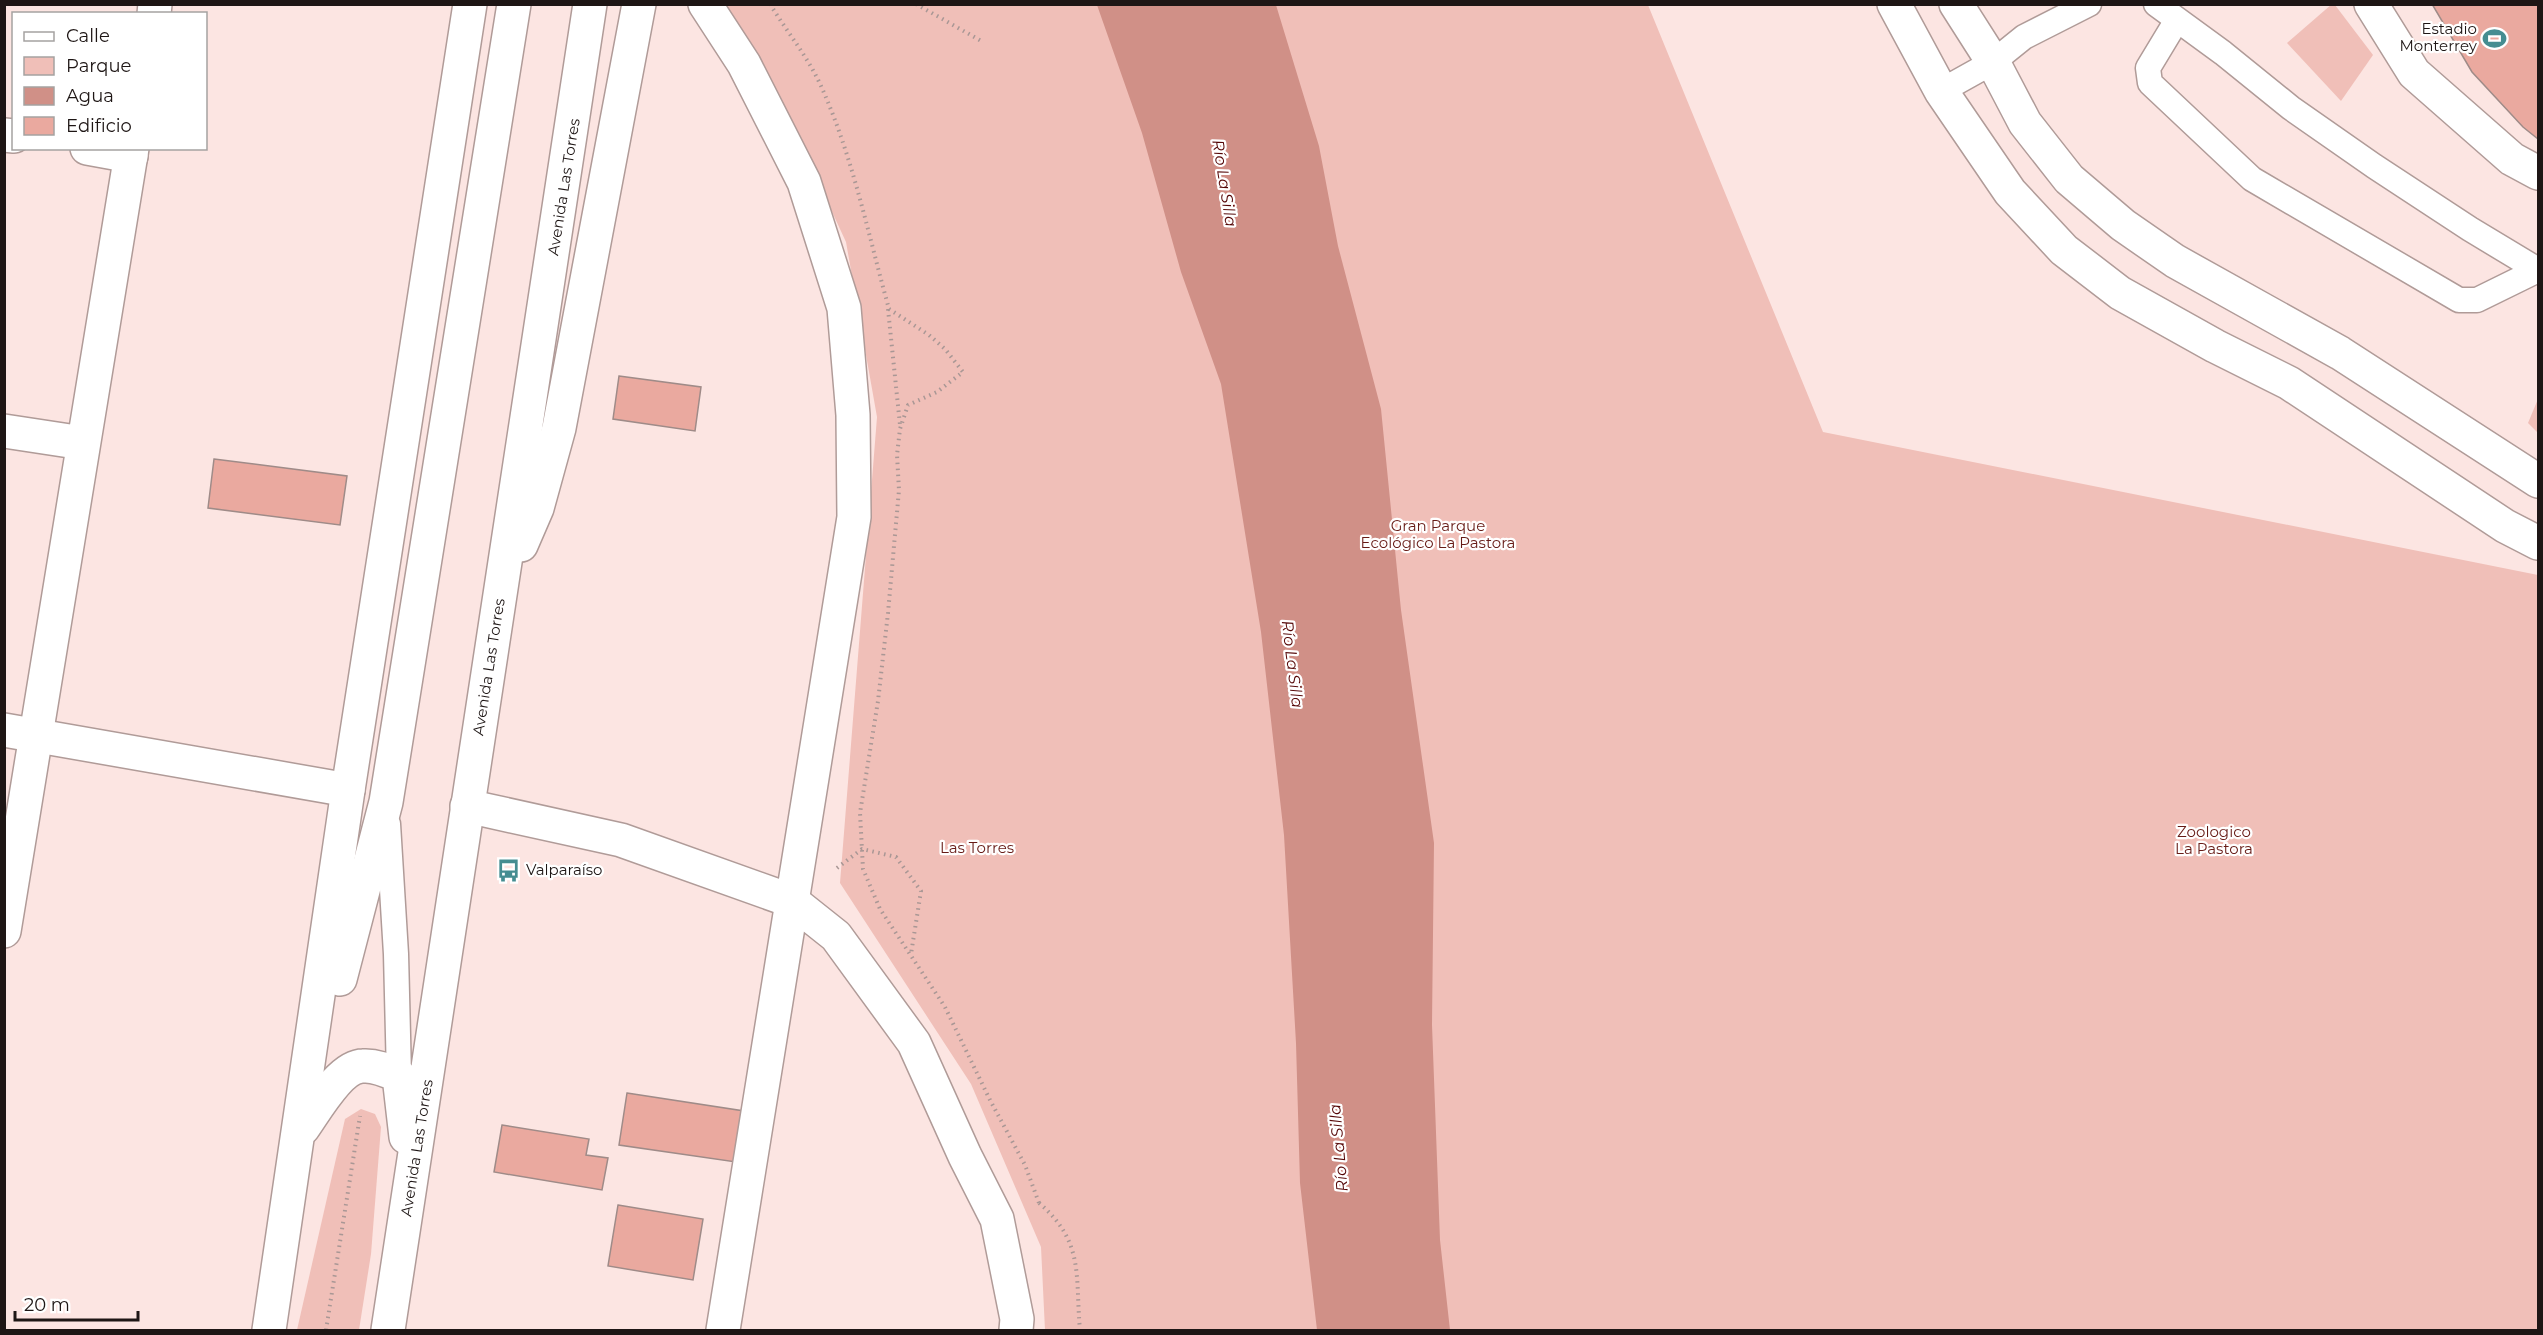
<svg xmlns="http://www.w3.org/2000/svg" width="2543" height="1335" font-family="Montserrat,sans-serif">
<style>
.green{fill:#f0bfb8}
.water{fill:#d09087}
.building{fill:#eaa99f;stroke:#9f8b88;stroke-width:1.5}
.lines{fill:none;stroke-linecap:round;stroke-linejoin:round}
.service-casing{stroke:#b09b98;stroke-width:27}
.pedestrian-casing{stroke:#b09b98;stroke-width:36}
.minor-casing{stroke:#b09b98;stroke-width:36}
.tertiary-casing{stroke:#b09b98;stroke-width:36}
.secondary-casing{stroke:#b09b98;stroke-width:36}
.path{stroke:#a99795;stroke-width:4;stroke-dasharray:1.5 4.5;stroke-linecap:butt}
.service{stroke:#fff;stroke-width:24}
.pedestrian{stroke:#fff;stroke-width:33}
.minor{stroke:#fff;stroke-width:33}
.tertiary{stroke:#fff;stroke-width:33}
.secondary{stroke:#fff;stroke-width:33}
.labels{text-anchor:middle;stroke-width:4.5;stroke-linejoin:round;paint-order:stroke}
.poi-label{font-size:15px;fill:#1e1615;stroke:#fff;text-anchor:end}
.street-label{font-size:15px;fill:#1e1615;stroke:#fff}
.park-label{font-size:15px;fill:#671b16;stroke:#fff}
.water-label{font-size:16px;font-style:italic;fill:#540505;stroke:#fff}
</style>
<rect width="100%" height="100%" fill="#fce5e2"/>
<!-- green -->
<g class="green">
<polygon points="2332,4 2335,5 2373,55 2341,101 2287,43"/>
<polygon points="715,5 1648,5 1823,432 2538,575 2538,1330 1045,1330 1041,1247 971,1084 840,883 877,417 846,242 780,99"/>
<polygon points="2538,399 2538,433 2528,423"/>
<polygon points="361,1109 375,1114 381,1127 371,1254 359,1330 297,1330 345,1119"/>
</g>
<!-- water -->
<polygon class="water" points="1097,5 1276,5 1319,146 1338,246 1381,409 1401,610 1434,843 1432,1025 1440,1240 1450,1330 1317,1330 1300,1183 1296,1043 1284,835 1261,632 1221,384 1181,272 1142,133"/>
<!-- building -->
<g class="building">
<polygon points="2432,4 2538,4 2538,139 2523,127 2472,72"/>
<polygon points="619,376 701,387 695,431 613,419"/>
<polygon points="214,459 347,476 340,525 208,508"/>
<polygon points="627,1093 744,1111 736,1162 619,1145"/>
<polygon points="502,1125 589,1139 586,1155 608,1158 602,1190 494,1172"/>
<polygon points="618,1205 703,1219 693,1280 608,1266"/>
</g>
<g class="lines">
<defs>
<g id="service">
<polyline points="2156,4 2223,53 2291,108 2374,166 2470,229 2538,270"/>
<polyline points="2177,20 2148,68 2150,83 2252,179 2459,300 2477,300 2538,270"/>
<polyline points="1941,91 1993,62 2024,37 2089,4"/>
<polyline points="388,824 396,954 399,1076"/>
</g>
<polyline id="pedestrian" points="2371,4 2414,73 2512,159 2538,173"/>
<g id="minor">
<polyline points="705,4 744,64 804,182 844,308 853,415 854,517 723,1330"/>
<polyline points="154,14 155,4"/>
<polyline points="4,135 14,136"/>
<polyline points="87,148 131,156"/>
<polyline points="4,431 83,443"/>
<polyline points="4,730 348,790"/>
<polyline points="467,806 621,840 792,901 836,936 914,1043 965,1156 997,1219 1017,1319 1016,1330"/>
<polyline points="4,931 132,148"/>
</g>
<g id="tertiary">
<polyline points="1894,4 1941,91 2010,192 2064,250 2120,293 2215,346 2289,383 2505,526 2538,543"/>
<polyline points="1956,4 1993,62 2025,123 2069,179 2123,225 2175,261 2340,353 2538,481"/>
</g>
<g id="secondary">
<polyline points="521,545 537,508 559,428 639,4"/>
<polyline points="340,979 386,802 514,4"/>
<path d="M303 1128C316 1110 340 1066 363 1066 376 1065 388 1071 399 1076L406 1137"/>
<polyline points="269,1330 348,790 470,4"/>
<polyline points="388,1330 590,4"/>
</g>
</defs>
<!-- service casing -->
<use href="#service" class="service-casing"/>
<!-- pedestrian casing -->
<use href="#pedestrian" class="pedestrian-casing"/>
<!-- minor casing -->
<use href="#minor" class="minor-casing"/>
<!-- tertiary casing -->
<use href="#tertiary" class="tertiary-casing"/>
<!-- secondary casing -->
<use href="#secondary" class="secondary-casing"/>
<!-- path -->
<g class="path">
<path d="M770 4C787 32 808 57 821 86 853 157 868 234 889 309L929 335 945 349 963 372 937 392 908 405 900 429 897 455 899 490 888 613 878 701 860 813 863 869 880 909 945 1007 990 1100 1025 1165 1039 1203"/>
<polyline points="916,4 983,42"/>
<polyline points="888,309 900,425"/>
<polyline points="837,868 862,849 896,857 921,891 911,954"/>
<path d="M1039 1203C1085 1242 1075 1277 1080 1330"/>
<polyline points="326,1330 360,1116"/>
</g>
<!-- service -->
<use href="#service" class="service"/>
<!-- pedestrian -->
<use href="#pedestrian" class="pedestrian"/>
<!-- minor -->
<use href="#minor" class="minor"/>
<!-- tertiary -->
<use href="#tertiary" class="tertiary"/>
<!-- secondary -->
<use href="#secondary" class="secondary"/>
</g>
<!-- icons -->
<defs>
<symbol id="stadium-bare" viewBox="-9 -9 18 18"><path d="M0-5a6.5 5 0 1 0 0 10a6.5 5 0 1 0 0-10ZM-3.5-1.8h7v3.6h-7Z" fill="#458d91" stroke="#fff" stroke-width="2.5" paint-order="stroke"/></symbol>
<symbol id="bus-bare" viewBox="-9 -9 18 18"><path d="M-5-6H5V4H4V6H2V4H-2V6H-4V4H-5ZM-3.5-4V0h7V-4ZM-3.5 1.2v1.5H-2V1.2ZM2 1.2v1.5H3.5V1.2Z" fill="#458d91" stroke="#fff" stroke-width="2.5" paint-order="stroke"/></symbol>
</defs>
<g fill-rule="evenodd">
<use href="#stadium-bare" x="2478" y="22" width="33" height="33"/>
<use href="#bus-bare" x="492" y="854" width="33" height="33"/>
</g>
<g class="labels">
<!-- poi labels -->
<g class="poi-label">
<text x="2477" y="34">Estadio<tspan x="2477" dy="17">Monterrey</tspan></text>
<text x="526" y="875" text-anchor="start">Valparaíso</text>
</g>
<!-- street labels -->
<g class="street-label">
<text transform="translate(564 187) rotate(-81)" y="5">Avenida Las Torres</text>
<text transform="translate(489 667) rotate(-81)" y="5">Avenida Las Torres</text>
<text transform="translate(417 1148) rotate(-81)" y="5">Avenida Las Torres</text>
</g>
<!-- park labels -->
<g class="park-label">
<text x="1438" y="531">Gran Parque<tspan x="1438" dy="17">Ecológico La Pastora</tspan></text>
<text x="2214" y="837">Zoologico<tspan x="2214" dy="17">La Pastora</tspan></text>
<text x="977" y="853">Las Torres</text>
</g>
<!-- water labels -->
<g class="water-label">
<text transform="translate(1225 183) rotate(81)" y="6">Río La Silla</text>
<text transform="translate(1293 664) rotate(83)" y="6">Río La Silla</text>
<text transform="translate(1338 1148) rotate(-95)" y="6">Río La Silla</text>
</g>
</g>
<!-- border -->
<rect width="2543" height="1335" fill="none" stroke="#1e1615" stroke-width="12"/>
<!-- legend -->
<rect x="12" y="12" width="195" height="138" fill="#ffffff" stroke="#a5a2a1" stroke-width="1.5"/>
<rect x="24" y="32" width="30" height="9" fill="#ffffff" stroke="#a5a2a1" stroke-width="1.5"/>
<text x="66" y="42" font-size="18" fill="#1e1615">Calle</text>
<rect x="24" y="57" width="30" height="18" fill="#f0bfb8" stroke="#a5a2a1" stroke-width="1.5"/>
<text x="66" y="72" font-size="18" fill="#1e1615">Parque</text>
<rect x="24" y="87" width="30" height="18" fill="#d09087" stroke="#a5a2a1" stroke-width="1.5"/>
<text x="66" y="102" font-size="18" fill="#1e1615">Agua</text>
<rect x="24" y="117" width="30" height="18" fill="#eaa99f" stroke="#a5a2a1" stroke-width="1.5"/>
<text x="66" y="132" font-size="18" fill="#1e1615">Edificio</text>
<!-- scale -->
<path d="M15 1311v9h123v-9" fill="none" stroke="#1e1615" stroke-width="3"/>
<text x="24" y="1311" font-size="18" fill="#1e1615" stroke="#ffffff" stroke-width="4.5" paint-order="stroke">20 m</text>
</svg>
